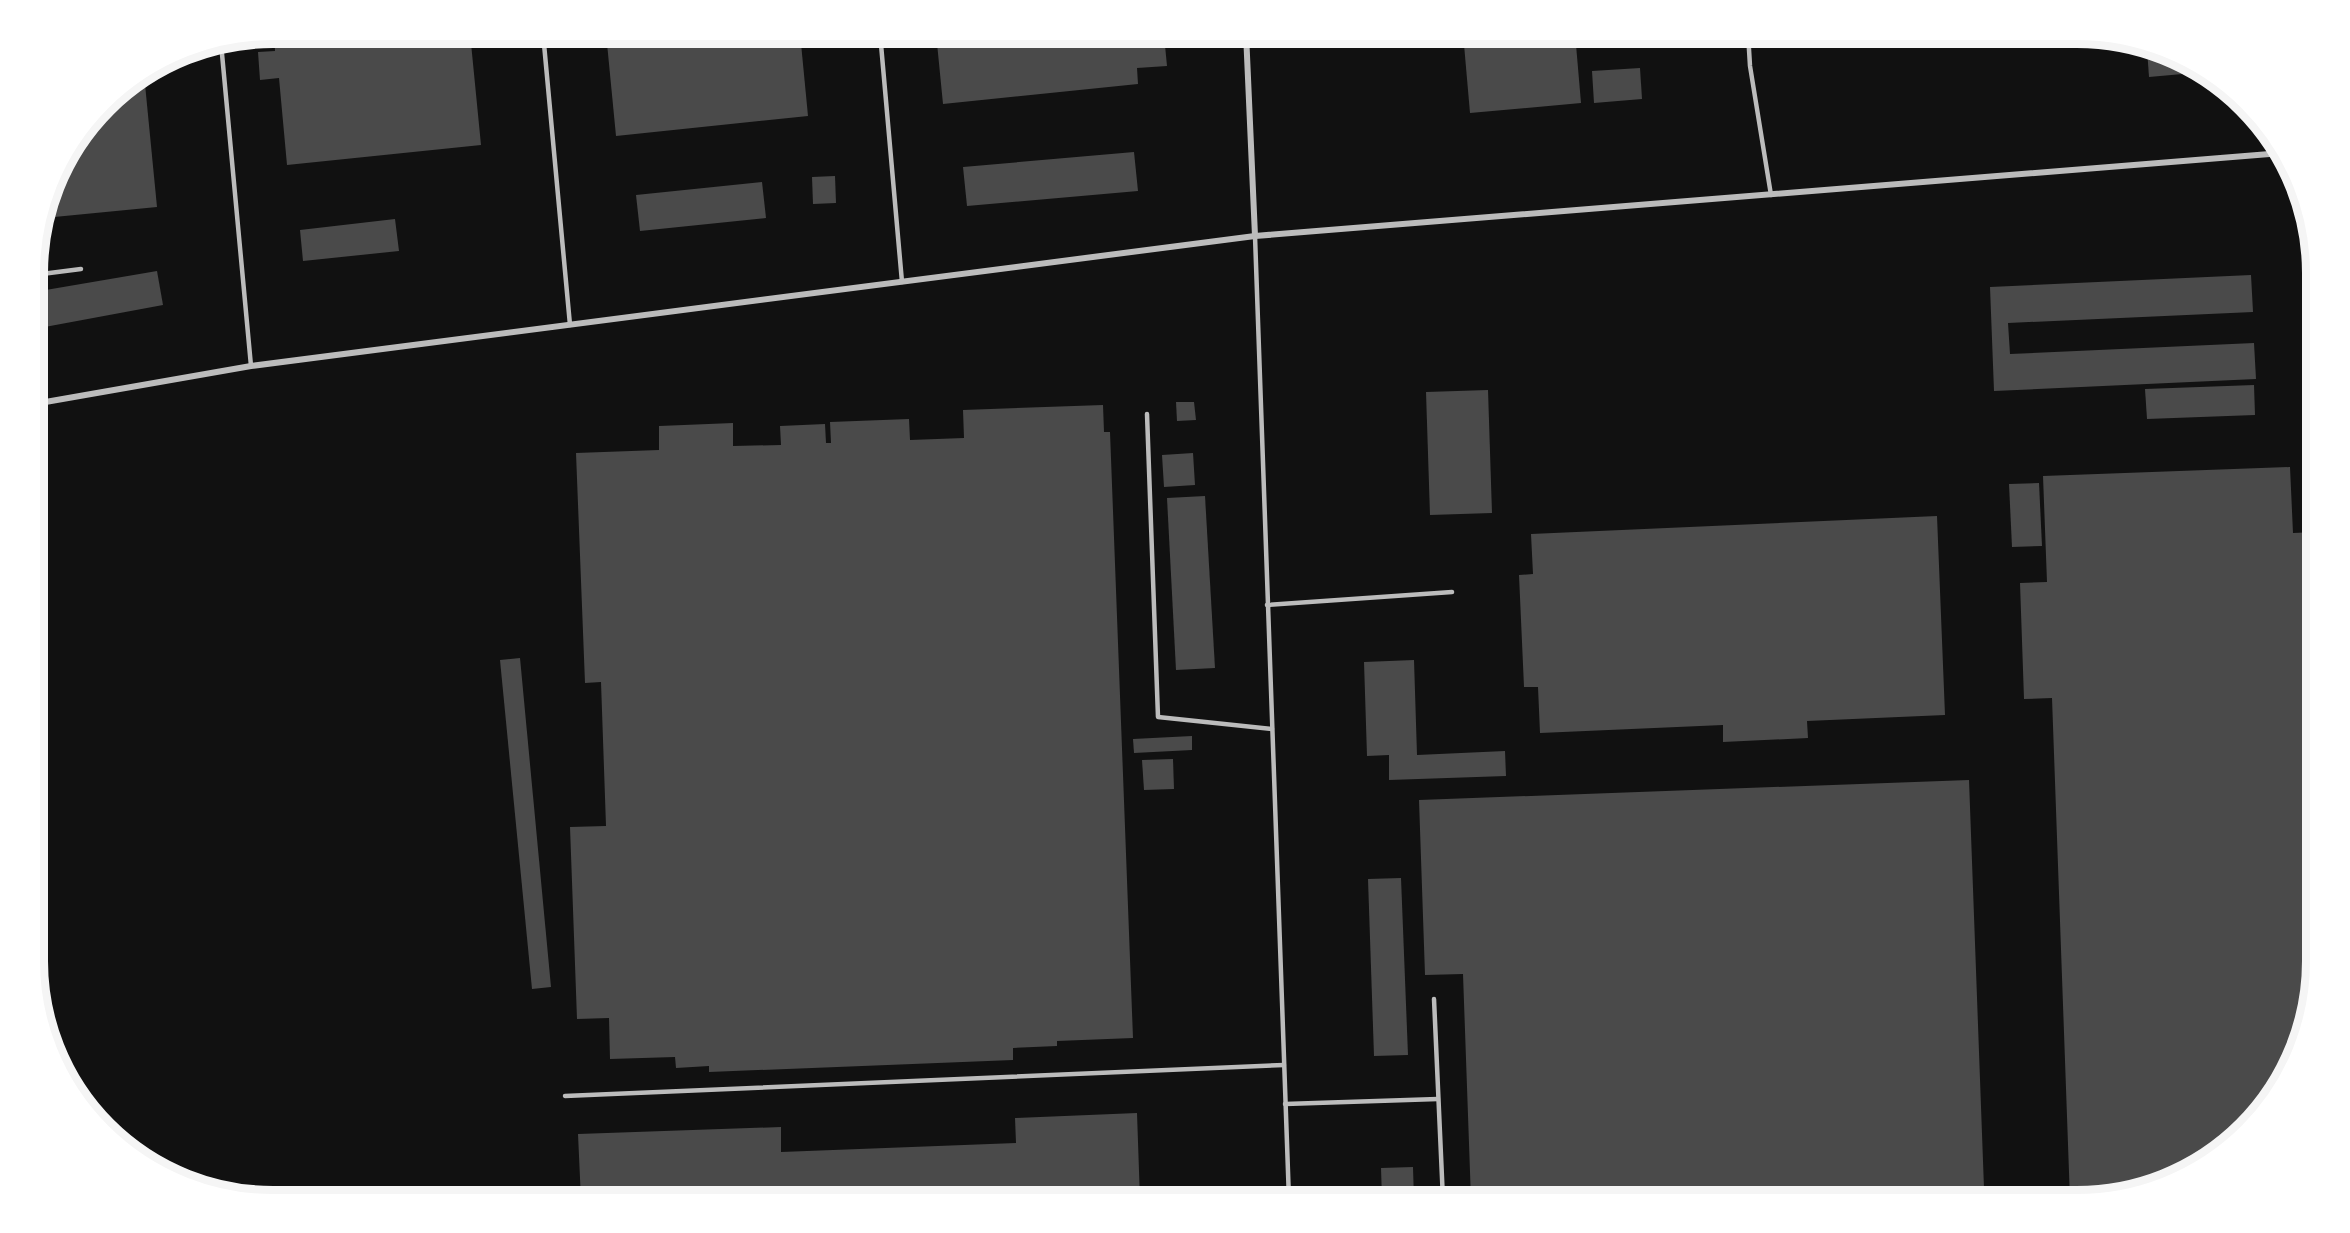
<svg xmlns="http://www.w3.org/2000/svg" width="2350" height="1233" font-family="Lato,sans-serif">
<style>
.building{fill:#4a4a4a}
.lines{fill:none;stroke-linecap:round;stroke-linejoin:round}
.service{stroke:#bcbcbc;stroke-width:4.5}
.minor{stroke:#bcbcbc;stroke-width:6}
.rim{fill:none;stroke:#f5f5f5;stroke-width:8}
</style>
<rect width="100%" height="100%" fill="#111"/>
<!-- building -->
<g class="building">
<polygon points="274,33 470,33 481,145 287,165 279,78 260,80 258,52 275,51"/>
<polygon points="606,33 800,33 808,116 616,136"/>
<polygon points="936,33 1134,33 1134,39 1164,35 1167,66 1137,68 1138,84 943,104"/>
<polygon points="1463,33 1575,33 1581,103 1470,113"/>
<polygon points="2147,49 2184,58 2205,72 2149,77"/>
<polygon points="1640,68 1642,99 1594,103 1592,71"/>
<polygon points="144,74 157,207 44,218 58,166 114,93"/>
<polygon points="1134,152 1138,191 967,206 963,167"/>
<polygon points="835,176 836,203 813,204 812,177"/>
<polygon points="762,182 766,218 640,231 636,195"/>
<polygon points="395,219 399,251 303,261 300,230"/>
<polygon points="157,271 163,305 34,329 34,292"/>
<polygon points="2251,275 2253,312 2008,323 2010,354 2254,343 2256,379 1994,391 1990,287"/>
<polygon points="2254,385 2255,415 2147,419 2145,389"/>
<polygon points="1488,390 1492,513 1430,515 1426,392"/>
<polygon points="1176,402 1194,402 1196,420 1177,421"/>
<polygon points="1103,405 1104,432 1110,432 1133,1038 1057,1041 1057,1046 1013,1048 1013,1060 709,1072 709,1066 676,1068 675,1057 610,1059 609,1018 577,1019 570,827 606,826 601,682 585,683 576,453 659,450 659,426 733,423 733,446 781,445 780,426 825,424 826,443 831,443 830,422 909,419 910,440 964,438 963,410"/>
<polygon points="1193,453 1195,485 1164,487 1162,455"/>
<polygon points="2290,467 2293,533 2316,532 2317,961 2292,1067 2257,1119 2210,1160 2154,1187 2093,1200 2070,1200 2052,698 2024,699 2020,583 2047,582 2043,476"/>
<polygon points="2039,483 2042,546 2012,547 2009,484"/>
<polygon points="1205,496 1215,668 1176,670 1167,498"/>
<polygon points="1937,516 1945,715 1807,721 1808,738 1723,742 1723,725 1540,733 1538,687 1524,687 1519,575 1533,574 1531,534"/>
<polygon points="520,658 551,987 532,989 500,660"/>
<polygon points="1414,660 1417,755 1505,751 1506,776 1389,780 1389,755 1367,756 1364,662"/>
<polygon points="1192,736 1192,750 1134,753 1133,739"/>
<polygon points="1173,759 1174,789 1144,790 1142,760"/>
<polygon points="1969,780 1984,1188 1658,1200 1471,1200 1463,974 1425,975 1419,800"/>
<polygon points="1401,878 1408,1055 1374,1056 1368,879"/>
<polygon points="1137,1113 1140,1200 581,1200 578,1134 781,1127 781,1152 1016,1143 1015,1118"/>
<polygon points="1413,1167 1414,1200 1382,1200 1381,1168"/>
</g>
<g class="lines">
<!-- service -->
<g class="service">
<polyline points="543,33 570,325"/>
<polyline points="880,33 902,282"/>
<polyline points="1748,33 1750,66 1771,195"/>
<polyline points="221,43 251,366"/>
<polyline points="1255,236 1289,1200"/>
<polyline points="34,275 81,269"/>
<polyline points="1147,414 1158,717 1272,729"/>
<polyline points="1267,605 1452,592"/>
<polyline points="1434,999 1443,1200"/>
<polyline points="565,1096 1284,1065"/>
<polyline points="1285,1104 1438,1099"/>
</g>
<!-- minor -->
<g class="minor">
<polyline points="1246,33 1255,236"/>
<polyline points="34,404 251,366 1255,236 2282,153"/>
</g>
</g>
<!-- crop -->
<path d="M0 0H2350V1233H0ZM273 44H2077A229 229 0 0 1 2306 273V961A229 229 0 0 1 2077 1190H273A229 229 0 0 1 44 961V273A229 229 0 0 1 273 44Z" fill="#fff" fill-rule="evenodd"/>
<path class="rim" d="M273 44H2077A229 229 0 0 1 2306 273V961A229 229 0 0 1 2077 1190H273A229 229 0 0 1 44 961V273A229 229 0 0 1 273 44Z"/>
</svg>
